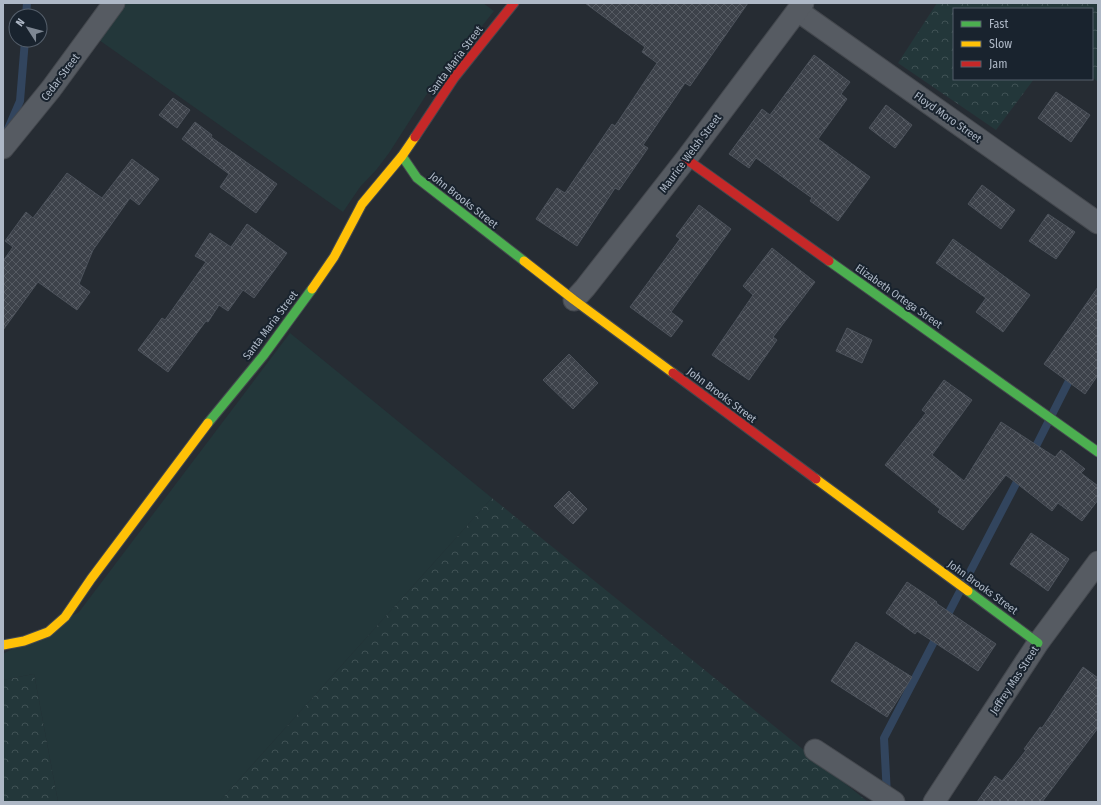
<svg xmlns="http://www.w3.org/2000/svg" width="1101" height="805" font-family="'Fira Sans Condensed',sans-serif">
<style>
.grass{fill:#23373a}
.forest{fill:url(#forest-crowns)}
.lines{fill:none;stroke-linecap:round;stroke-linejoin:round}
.stream{stroke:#32455e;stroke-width:8}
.building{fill:url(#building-cross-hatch);stroke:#4d535c}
.street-casing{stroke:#44484e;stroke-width:23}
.fast-casing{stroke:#44484e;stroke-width:11}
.slow-casing{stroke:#44484e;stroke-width:11}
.jam-casing{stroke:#44484e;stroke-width:11}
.street{stroke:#565b62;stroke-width:21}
.fast{stroke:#4caf50;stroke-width:9}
.slow{stroke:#ffc107;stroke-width:9}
.jam{stroke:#c62828;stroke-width:9}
.labels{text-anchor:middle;stroke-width:4;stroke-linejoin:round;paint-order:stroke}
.street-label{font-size:11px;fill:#aeb8c6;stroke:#19232e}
</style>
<defs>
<pattern id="forest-crowns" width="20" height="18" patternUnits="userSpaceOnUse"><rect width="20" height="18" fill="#23373a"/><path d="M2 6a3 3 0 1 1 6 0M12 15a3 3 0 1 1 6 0" fill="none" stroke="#405255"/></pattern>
<pattern id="building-cross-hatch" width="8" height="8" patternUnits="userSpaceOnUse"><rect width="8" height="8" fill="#3d424a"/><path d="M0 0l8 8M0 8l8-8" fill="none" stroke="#565b63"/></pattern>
</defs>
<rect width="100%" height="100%" fill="#262c33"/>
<!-- grass -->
<g class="grass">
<polygon points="125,3 483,3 494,11 467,45 432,86 389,153 377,169 360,187 343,212 99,40"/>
<polygon points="290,333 492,498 219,802 58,802 34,674 3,680 3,654 79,612"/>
</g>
<!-- forest -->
<g class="forest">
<polygon points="937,3 1098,3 1098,82 1092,77 1092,9 954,9 954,79 1034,79 996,130 898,63"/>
<polygon points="492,498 868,802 219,802"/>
<polygon points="34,674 58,802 3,802 3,680"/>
</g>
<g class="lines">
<!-- stream -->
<g class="stream">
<polyline points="26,16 27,3"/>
<polyline points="7,131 20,101 25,40"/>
<polyline points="1032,454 1073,373"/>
<polyline points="945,620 1021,474"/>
<polyline points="887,795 884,738 939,632"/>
</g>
</g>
<!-- building -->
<g class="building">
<polygon points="585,3 748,3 690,86 685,83 643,145 648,148 619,190 615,188 577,246 536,219 557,188 565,193 612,124 615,126 657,63 642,52 645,47"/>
<polygon points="814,55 850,82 841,94 847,99 818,139 870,177 838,221 810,201 812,198 756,158 749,168 729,154 762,109 770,115"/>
<polygon points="1056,92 1090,115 1071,142 1038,118"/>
<polygon points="173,98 190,110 177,128 159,115"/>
<polygon points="886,105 912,125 895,148 869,128"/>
<polygon points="195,122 212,135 211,137 277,184 256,213 220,187 229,174 182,139"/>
<polygon points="132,159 159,179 139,205 130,198 93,250 79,284 90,292 77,310 38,282 3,330 3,261 13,247 5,241 26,212 33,218 67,173 102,198"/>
<polygon points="982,185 1015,210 1001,229 968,204"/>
<polygon points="699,205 731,229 671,312 683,321 671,337 630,307 680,239 676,236"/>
<polygon points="1048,214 1075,232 1056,259 1029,241"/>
<polygon points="247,224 287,253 254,298 243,290 228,311 219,305 208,322 206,321 168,372 138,350 162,318 165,320 206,262 195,256 210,233 231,247"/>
<polygon points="953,239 1030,295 1003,332 976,312 986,298 936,263"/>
<polygon points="772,248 815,282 773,337 777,340 749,380 712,355 753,295 743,286"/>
<polygon points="1098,287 1098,375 1085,394 1044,364"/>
<polygon points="847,328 872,340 862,363 836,351"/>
<polygon points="569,354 598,383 573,409 543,380"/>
<polygon points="944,380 972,400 932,455 964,481 1001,422 1055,457 1061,450 1085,469 1081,473 1098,486 1098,500 1082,521 1058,503 1052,511 1006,475 963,530 938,512 940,509 885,465 926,413 922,410"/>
<polygon points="569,491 587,509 573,524 554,506"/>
<polygon points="1031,533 1069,559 1048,591 1010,564"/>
<polygon points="907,582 937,602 936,603 996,644 978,671 917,631 915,634 886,613"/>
<polygon points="856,642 912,677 887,717 831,681"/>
<polygon points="1083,667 1098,678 1098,728 1042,802 977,802 995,776 1002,781 1026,750 1024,749 1040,727 1042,728"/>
</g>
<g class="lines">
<defs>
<g id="street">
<polyline points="798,11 1098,223"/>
<polyline points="3,148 51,89 114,3"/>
<polyline points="574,300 585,288 686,159 803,3"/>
<polyline points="815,750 894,802"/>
<polyline points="934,802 1038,643 1098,562"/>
</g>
<g id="fast">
<polyline points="402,156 417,178 524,261"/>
<polyline points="829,261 1098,452"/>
<polyline points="208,423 263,356 312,289"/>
<polyline points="968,591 1038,643"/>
</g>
<g id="slow">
<polyline points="524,261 574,300 673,373"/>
<polyline points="312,289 334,257 362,204 402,156 415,137"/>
<polyline points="816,479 968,591"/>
<polyline points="3,645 24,641 48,632 65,617 91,579 208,423"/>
</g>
<g id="jam">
<polyline points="415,137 454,78 514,3"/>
<polyline points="686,159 829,261"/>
<polyline points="673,373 816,479"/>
</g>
</defs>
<!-- street casing -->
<use href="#street" class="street-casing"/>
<!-- fast casing -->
<use href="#fast" class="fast-casing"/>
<!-- slow casing -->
<use href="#slow" class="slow-casing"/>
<!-- jam casing -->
<use href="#jam" class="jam-casing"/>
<!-- street -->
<use href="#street" class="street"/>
<!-- fast -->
<use href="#fast" class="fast"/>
<!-- slow -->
<use href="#slow" class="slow"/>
<!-- jam -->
<use href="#jam" class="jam"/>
</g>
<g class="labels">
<!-- street labels -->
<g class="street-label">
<text transform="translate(455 60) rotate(-53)" y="4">Santa Maria Street</text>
<text transform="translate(60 77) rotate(-53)" y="4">Cedar Street</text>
<text transform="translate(948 117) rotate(35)" y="4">Floyd Moro Street</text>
<text transform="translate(690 153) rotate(-53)" y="4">Maurice Welsh Street</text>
<text transform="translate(464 200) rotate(38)" y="4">John Brooks Street</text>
<text transform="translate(899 296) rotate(35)" y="4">Elizabeth Ortega Street</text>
<text transform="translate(270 325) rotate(-53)" y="4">Santa Maria Street</text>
<text transform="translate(722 395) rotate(37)" y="4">John Brooks Street</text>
<text transform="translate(983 587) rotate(36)" y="4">John Brooks Street</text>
<text transform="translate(1014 680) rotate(-57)" y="4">Jeffrey Mas Street</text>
</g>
</g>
<!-- border -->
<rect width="1101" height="805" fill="none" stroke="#aeb8c6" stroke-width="8"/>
<!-- legend -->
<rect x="953" y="8" width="140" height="72" fill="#19232e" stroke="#555f6b"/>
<rect x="961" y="21" width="20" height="6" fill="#4caf50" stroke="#555f6b"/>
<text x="989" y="28" font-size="12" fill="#aeb8c6">Fast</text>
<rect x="961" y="41" width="20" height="6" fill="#ffc107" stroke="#555f6b"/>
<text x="989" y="48" font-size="12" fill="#aeb8c6">Slow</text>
<rect x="961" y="61" width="20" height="6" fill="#c62828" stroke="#555f6b"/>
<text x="989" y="68" font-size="12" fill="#aeb8c6">Jam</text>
<!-- north arrow -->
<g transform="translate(28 28) rotate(306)"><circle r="19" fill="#19232e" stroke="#555f6b"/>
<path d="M0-3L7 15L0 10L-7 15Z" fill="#7e8793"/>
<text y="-6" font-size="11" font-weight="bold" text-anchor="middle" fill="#aeb8c6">N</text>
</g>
</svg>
